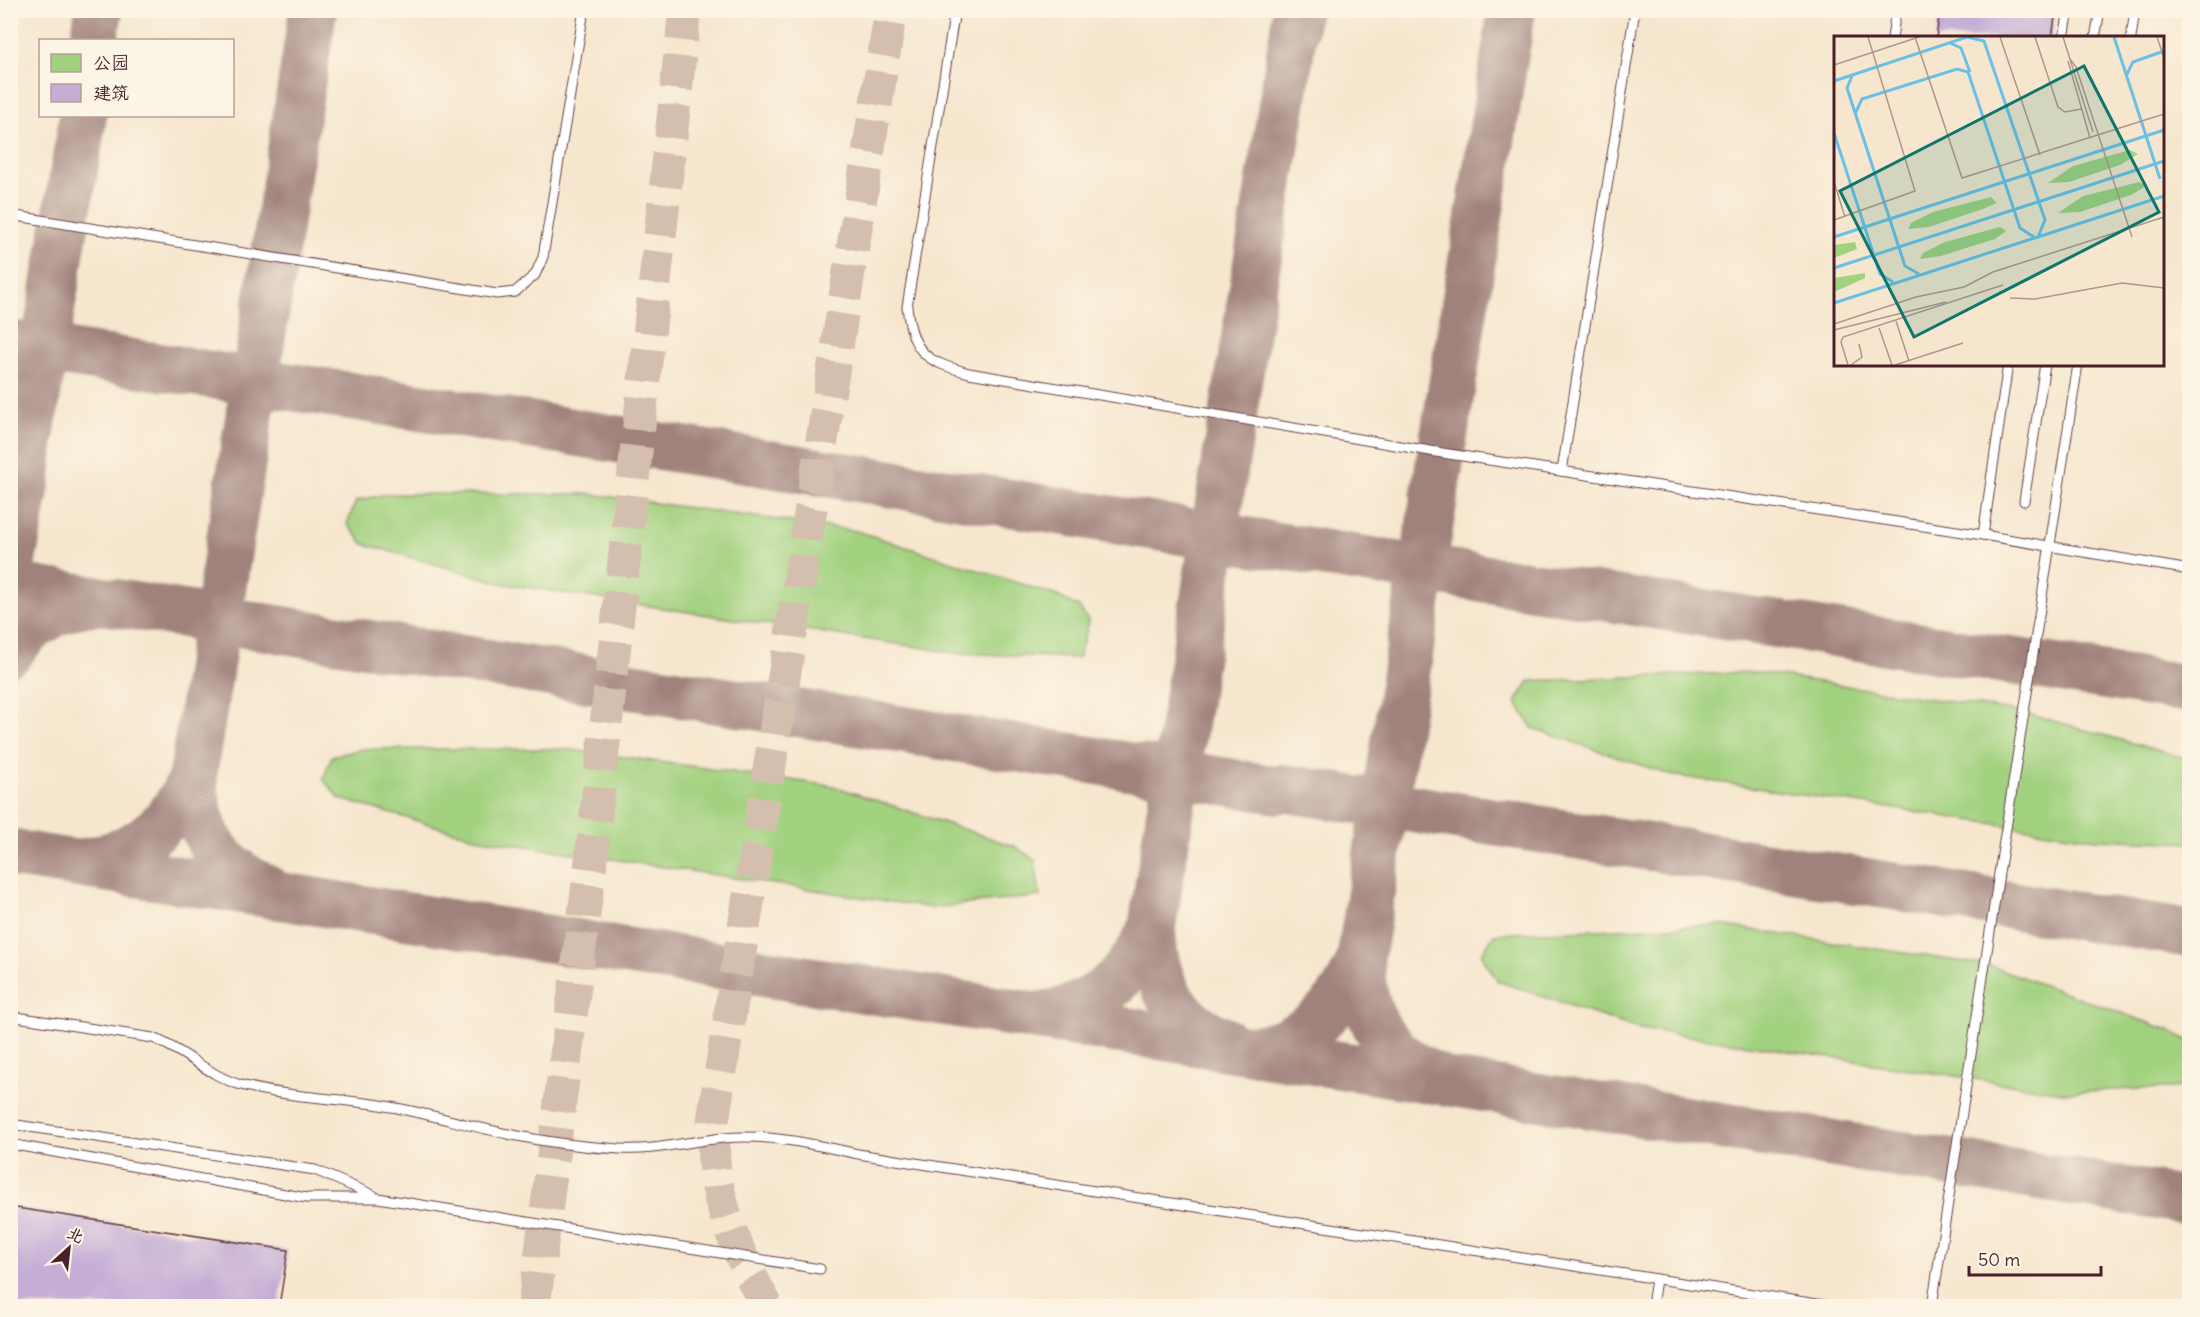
<svg xmlns="http://www.w3.org/2000/svg" width="2200" height="1317" font-family="Delius,'LXGW WenKai TC',sans-serif">
<style>
.green{fill:#a2d17f;stroke:#767855;stroke-width:1.5}
.lines{fill:none;stroke-linecap:round;stroke-linejoin:round}
.taxiway{stroke:#a0827c;stroke-width:48}
.building{fill:#c5add6}
.highway-tunnel{stroke:#d4bead;stroke-width:33;stroke-dasharray:33 16;stroke-linecap:butt}
.lane-casing{stroke:#643d43;stroke-width:11}
.lane{stroke:#fff;stroke-width:9}
.inset-river{fill:none;stroke:#6ac0e7;stroke-width:3}
.inset-road{fill:none;stroke:#b1968c;stroke-width:1.5}
.view{fill:#0f766e;fill-opacity:0.15;stroke:#0f766e;stroke-width:3}
.inset-edge{fill:none;stroke:#4a1f2b;stroke-width:3}
</style>
<rect width="100%" height="100%" fill="#fcf5e5"/>
<filter id="ink" filterUnits="userSpaceOnUse"><feTurbulence type="fractalNoise" baseFrequency=".0167" numOctaves="2"/><feDisplacementMap in="SourceGraphic" scale="12" xChannelSelector="R" yChannelSelector="G"/><feConvolveMatrix kernelMatrix="1 2 1 2 8 2 1 2 1" color-interpolation-filters="sRGB"/></filter>
<filter id="wash" filterUnits="userSpaceOnUse"><feTurbulence type="fractalNoise" baseFrequency=".008" numOctaves="4" result="noise"/><feDisplacementMap in="SourceGraphic" scale="24" xChannelSelector="R" yChannelSelector="G"/><feGaussianBlur stdDeviation="1.35" result="paint"/><feColorMatrix in="noise" values="0 0 0 0 0 0 0 0 0 0 0 0 0 0 0 0 0 1.4 0 .05"/><feComposite in="paint" operator="in"/></filter>
<g filter="url(#wash)">
<rect width="100%" height="100%" fill="#f6e6cd"/>
<!-- green -->
<g class="green">
<polygon points="387,494 590,494 857,531 1055,595 1079,607 1089,622 1078,658 956,653 505,584 364,544 347,524 356,501"/>
<polygon points="1755,672 2025,713 2189,759 2189,843 2096,839 1670,775 1532,728 1516,702 1529,681"/>
<polygon points="364,749 566,749 833,786 1014,846 1035,860 1040,896 932,908 481,839 340,799 323,779 332,756"/>
<polygon points="1720,925 1991,966 2171,1031 2189,1041 2189,1087 2061,1092 1635,1028 1498,981 1481,955 1494,934"/>
</g>
<g class="lines">
<!-- taxiway -->
<g class="taxiway">
<polyline points="94,40 99,10"/>
<polyline points="10,344 357,397 1213,536 2190,689"/>
<polyline points="10,572 27,480 29,443 83,116"/>
<polyline points="10,586 1277,790 1283,788 2190,934"/>
<path d="M10 652C29 624 65 602 99 602"/>
<path d="M10 853C737 969 1463 1084 2190 1201"/>
<path d="M83 862C138 854 172 825 193 775"/>
<path d="M267 889C214 864 197 832 193 775L313 10"/>
<path d="M1360 961C1362 978 1363 997 1370 1013 1382 1043 1407 1065 1437 1077"/>
<path d="M1042 1015C1096 1008 1131 976 1152 927"/>
<path d="M1226 1042C1174 1021 1153 982 1152 927L1297 10"/>
<path d="M1251 1049C1303 1045 1341 1008 1360 961L1512 10"/>
</g>
</g>
<g id="blocks">
<!-- building -->
<g class="building">
<polygon points="1940,10 2056,10 2052,38 1936,38"/>
<polygon points="10,1207 288,1250 279,1306 10,1306"/>
</g>
</g>
</g>
<g filter="url(#ink)">
<use href="#blocks" fill-opacity="0" stroke="#643d43" stroke-width="1.5"/>
<g class="lines">
<!-- highway-tunnel -->
<g class="highway-tunnel">
<polyline points="534,1306 591,860 685,10"/>
<path d="M767 1306C744 1266 722 1218 715 1172 713 1155 714 1137 713 1120L891 10"/>
</g>
<defs>
<g id="lane">
<path d="M955 10 907 307C913 354 925 361 969 373L1442 453 1983 535 2190 570"/>
<polyline points="1892,38 1896,10"/>
<polyline points="2064,38 2069,10"/>
<polyline points="2095,38 2100,10"/>
<polyline points="2131,38 2135,10"/>
<polyline points="10,215 497,294 515,292 535,275 543,257 584,10"/>
<polyline points="1562,471 1635,10"/>
<polyline points="2024,501 2045,364"/>
<polyline points="1983,535 2008,364"/>
<path d="M10 1016 153 1038C184 1050 209 1076 241 1085 286 1097 334 1098 380 1105 423 1112 465 1125 508 1134 545 1142 583 1147 620 1149 655 1151 689 1141 724 1138 770 1134 813 1144 858 1154L1830 1306"/>
<polyline points="10,1124 315,1170 373,1195"/>
<polyline points="10,1144 307,1198 378,1198 820,1269"/>
<polyline points="1652,1306 1656,1279"/>
<polyline points="1932,1306 2078,364"/>
</g>
</defs>
<!-- lane casing -->
<use href="#lane" class="lane-casing"/>
<!-- lane -->
<use href="#lane" class="lane"/>
</g>
</g>
<!-- overview -->
<g transform="translate(1834 36)">
<rect width="330" height="330" fill="#f6e6cd"/>
<path d="M296 114 304 118 286 129 235 146 214 147 239 130ZM305 146 312 150 297 159 246 176 224 177 249 160ZM157 161 163 167 149 173 95 191 74 193 77 187 99 176ZM166 191 172 195 161 203 107 220 86 223 89 217 111 206ZM21 206 23 213 0 222V209ZM31 237V242L0 256V242Z" fill="#a2d17f"/>
<path class="inset-river" d="M280 1 326 143M116 7 127 12 136 36M293 38 299 26 330 15M18 40 13 52 71 230 85 238M0 45 133 1 150 5 211 184 204 201M21 78 28 63 123 33 134 36 186 192 200 201M0 97 46 238 59 246M0 201 330 94M0 232 330 125M0 267 330 160"/>
<path class="inset-road" d="M81 1 128 142 330 78M166 1 206 119M201 1 224 71 231 76 247 73M229 1 259 96M323 1 330 22M236 23 242 31 298 201M234 25 256 102M0 29 85 1M0 146 11 181M0 184 81 155 34 1M176 262 201 263 288 247 330 252M62 285 75 325M0 288 82 261 130 251 159 236 330 181M45 292 58 329M0 294 112 266M14 329 7 306 9 301 169 249M17 329 28 321 25 308M61 329 129 307"/>
<path class="view" d="M250 30 325 176 80 301 6 155Z"/>
<rect width="330" height="330" class="inset-edge"/>
</g>
<!-- margin -->
<rect width="2200" height="1317" fill="none" stroke="#fcf5e5" stroke-width="36"/>
<!-- legend -->
<rect x="39" y="39" width="195" height="78" fill="#fcf5e5" stroke="#b59f9b" stroke-width="1.5"/>
<rect x="51" y="54" width="30" height="18" fill="#a2d17f" stroke="#b59f9b" stroke-width="1.5"/>
<text x="93" y="69" font-size="18" fill="#4a1f2b">公园</text>
<rect x="51" y="84" width="30" height="18" fill="#c5add6" stroke="#b59f9b" stroke-width="1.5"/>
<text x="93" y="99" font-size="18" fill="#4a1f2b">建筑</text>
<!-- north arrow -->
<g transform="translate(69 1248) rotate(27)" stroke="#fcf5e5" stroke-width="4.5" paint-order="stroke">
<path d="M0-4.5L10 22L0 15L-10 22Z" fill="#4a1f2b"/>
<text y="-9" font-size="16" font-weight="bold" text-anchor="middle" fill="#4a1f2b">北</text>
</g>
<!-- scale -->
<path d="M1969 1266v9h132v-9" fill="none" stroke="#4a1f2b" stroke-width="3"/>
<text x="1978" y="1266" font-size="18" fill="#4a1f2b" stroke="#fcf5e5" stroke-width="4.5" paint-order="stroke">50 m</text>
</svg>
